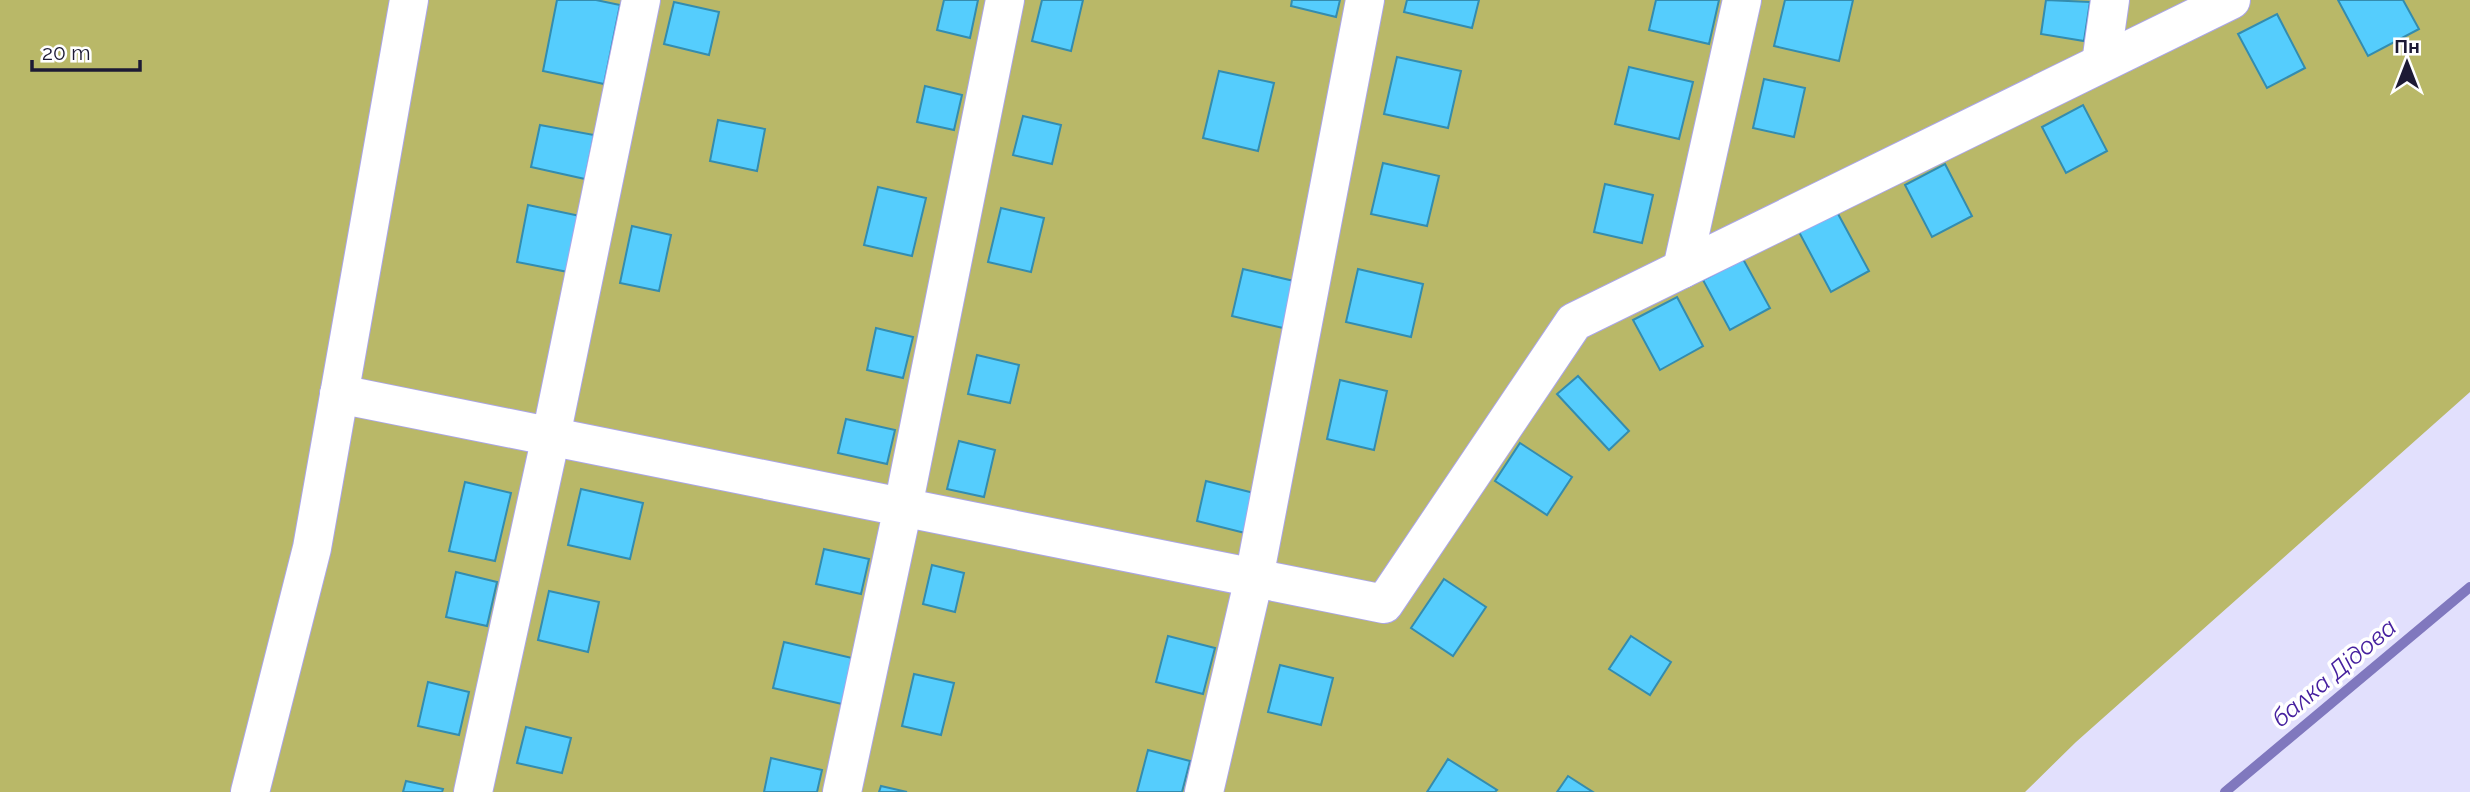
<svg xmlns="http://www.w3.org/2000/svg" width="2470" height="792" font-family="Raleway,sans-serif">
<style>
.green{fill:#b9b868}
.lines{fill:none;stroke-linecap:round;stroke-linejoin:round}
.stream{stroke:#8078be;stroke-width:10}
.building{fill:#55cdfd;stroke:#348cae;stroke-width:2}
.minor-casing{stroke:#aba5e9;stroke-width:40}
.minor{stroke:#fff;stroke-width:38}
.labels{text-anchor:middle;stroke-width:7;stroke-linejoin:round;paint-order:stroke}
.water-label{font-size:24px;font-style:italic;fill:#46209f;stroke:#fff}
</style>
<rect width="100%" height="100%" fill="#e2e0fd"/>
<!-- green -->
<polygon class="green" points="0,0 2470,0 2470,392 2076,742 2025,792 0,792"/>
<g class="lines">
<!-- stream -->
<polyline class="stream" points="2225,792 2470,587"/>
</g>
<!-- building -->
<g class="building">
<polygon points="557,0 596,0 620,5 604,84 543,71"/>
<polygon points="944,0 978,0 970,38 937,30"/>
<polygon points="1042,0 1083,0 1071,51 1032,41"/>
<polygon points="1292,0 1340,0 1336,17 1291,6"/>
<polygon points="1407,0 1479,0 1472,28 1404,12"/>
<polygon points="1656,0 1719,0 1709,44 1649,30"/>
<polygon points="1785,0 1853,0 1839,61 1774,46"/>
<polygon points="2046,0 2090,2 2084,41 2041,34"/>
<polygon points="2338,0 2403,0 2419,29 2368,56"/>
<polygon points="674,2 719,12 709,55 664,44"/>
<polygon points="2277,14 2305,68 2267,88 2238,34"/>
<polygon points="1397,57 1461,71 1448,128 1384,114"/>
<polygon points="1629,67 1693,82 1679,139 1615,124"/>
<polygon points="1219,71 1274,83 1258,151 1203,138"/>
<polygon points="1764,79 1805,88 1794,137 1753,128"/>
<polygon points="925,86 962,95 954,130 917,122"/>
<polygon points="2083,105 2107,151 2066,173 2042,127"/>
<polygon points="1023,116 1061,125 1052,164 1013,155"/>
<polygon points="718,120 765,129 757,171 710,161"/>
<polygon points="540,125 594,135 585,179 531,167"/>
<polygon points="1383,163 1439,176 1427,226 1371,214"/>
<polygon points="1945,164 1972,216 1932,237 1905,185"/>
<polygon points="1605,184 1653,195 1642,243 1594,232"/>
<polygon points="878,187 926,198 912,256 864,245"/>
<polygon points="528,205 580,216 568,272 517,262"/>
<polygon points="1001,208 1044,218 1031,272 988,262"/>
<polygon points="1837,212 1869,271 1831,292 1799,232"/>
<polygon points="632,226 671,235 659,291 620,283"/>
<polygon points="1743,259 1770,308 1730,330 1703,280"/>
<polygon points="1243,269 1294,281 1283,328 1232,316"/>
<polygon points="1358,269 1423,284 1411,337 1346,322"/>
<polygon points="1677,297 1703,346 1660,370 1633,320"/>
<polygon points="876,328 913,337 903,378 867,370"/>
<polygon points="977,355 1019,365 1010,403 968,394"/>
<polygon points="1578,376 1629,431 1609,450 1557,394"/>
<polygon points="1340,380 1387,391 1374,450 1327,439"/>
<polygon points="846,419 895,430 887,464 838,453"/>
<polygon points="959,441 995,450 984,497 947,489"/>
<polygon points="1520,443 1572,477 1547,515 1495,481"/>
<polygon points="1206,481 1254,493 1245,533 1197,521"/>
<polygon points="465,482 511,493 495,561 449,551"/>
<polygon points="581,489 643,503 630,559 568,545"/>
<polygon points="824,549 869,559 861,594 816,584"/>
<polygon points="932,565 964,573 955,612 923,604"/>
<polygon points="456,572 497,582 487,626 446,617"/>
<polygon points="1444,579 1486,607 1453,656 1411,628"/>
<polygon points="549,591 599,602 588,652 538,640"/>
<polygon points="1168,636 1215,648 1203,694 1156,682"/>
<polygon points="1631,636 1671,662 1650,695 1609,669"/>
<polygon points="784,642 852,658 842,704 773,688"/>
<polygon points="1280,665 1333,678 1321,725 1268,712"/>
<polygon points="914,674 954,683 941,735 902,726"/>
<polygon points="428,682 469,692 459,735 418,726"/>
<polygon points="526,727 571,738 562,773 517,763"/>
<polygon points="1148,750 1190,761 1182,792 1137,792"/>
<polygon points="771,758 822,770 817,792 764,792"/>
<polygon points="1448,759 1497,790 1495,792 1427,792"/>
<polygon points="1568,776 1593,792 1557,792"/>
<polygon points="406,781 443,789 442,792 403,792"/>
<polygon points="881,786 907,792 879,792"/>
</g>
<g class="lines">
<defs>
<g id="minor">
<polyline points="2101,63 2110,0"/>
<polyline points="1682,269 1742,0"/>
<polyline points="339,394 1384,604 1574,322 2231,0"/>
<polyline points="250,792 312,548 409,0"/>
<polyline points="473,792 551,436 641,0"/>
<polyline points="842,792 903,507 1005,0"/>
<polyline points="1204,792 1254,578 1365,0"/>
</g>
</defs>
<!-- minor casing -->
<use href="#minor" class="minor-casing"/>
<!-- minor -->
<use href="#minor" class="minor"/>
</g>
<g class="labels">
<!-- water labels -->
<g class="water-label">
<text transform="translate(2334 673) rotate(-40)" y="8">балка Дідова</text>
</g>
</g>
<!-- north arrow -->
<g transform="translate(2407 63)" stroke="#ffffff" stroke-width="5" paint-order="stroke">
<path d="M0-5L12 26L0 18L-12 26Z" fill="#1d1a34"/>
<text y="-10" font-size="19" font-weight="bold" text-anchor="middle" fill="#1d1a34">Пн</text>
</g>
<!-- scale -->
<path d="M32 60v10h108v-10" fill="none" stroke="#1d1a34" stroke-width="3.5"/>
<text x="42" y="60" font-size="21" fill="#1d1a34" stroke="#ffffff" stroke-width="5" paint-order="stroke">20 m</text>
</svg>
